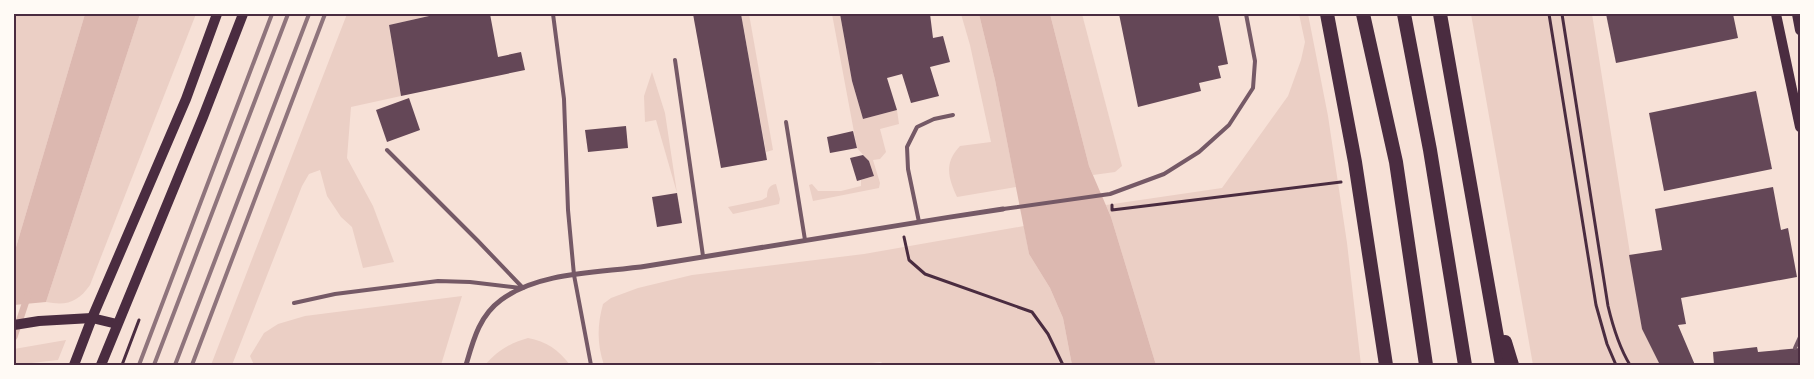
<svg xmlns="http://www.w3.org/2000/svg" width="1814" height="379" font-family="'Space Grotesk',sans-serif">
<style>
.green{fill:#ebcfc5}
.water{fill:#dcb8b0}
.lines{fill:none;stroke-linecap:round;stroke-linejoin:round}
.stream{stroke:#dcb8b0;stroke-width:7}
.building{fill:#644757}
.path{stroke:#4a2c40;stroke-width:3}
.service{stroke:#755966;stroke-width:4}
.minor{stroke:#755966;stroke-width:5}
.secondary{stroke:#4a2c40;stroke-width:10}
.trunk{stroke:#4a2c40;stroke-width:14}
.rail{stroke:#8f747c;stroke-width:4}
.neatline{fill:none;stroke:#4a2c40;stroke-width:2}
</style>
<rect width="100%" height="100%" fill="#f7e1d7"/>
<!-- green -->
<g class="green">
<polygon points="14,14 85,14 14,254"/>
<path d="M140 14H196L90 285C78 302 67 306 46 302Z"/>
<polygon points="347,14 438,14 389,25 401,96 351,107 347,158 373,206 394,262 363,268 352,227 341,217 327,196 320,170 309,174 302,186 232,365 211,365"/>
<polygon points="741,14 749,14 773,150 766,152"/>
<polygon points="832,14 840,14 852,81 863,119 897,110 899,124 880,129 886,152 880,159 873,160 880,183 879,188 813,201 809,185 812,184 818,191 841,191 861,186 861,180 874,176 869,161 857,148"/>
<path d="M961 14H979L995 80 1016 187 957 197C948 177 944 163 960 146L991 142 970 45Z"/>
<polygon points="1050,14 1082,14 1122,166 1115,172 1093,175 1089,166"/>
<polygon points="1299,14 1308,14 1328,116 1347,243 1361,365 1156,365 1111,217 1106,205 1222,188 1288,96 1301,60 1305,42"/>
<polygon points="1471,14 1592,14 1642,329 1660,365 1533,365"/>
<polygon points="652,72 665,113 677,193 656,120 645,122 644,96"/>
<path d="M776 184 780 199 779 204 733 214 728 207 762 200 767 197C767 190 769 185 776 184Z"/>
<path d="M1024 226 1029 254 1050 288 1063 318 1072 365H884L881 362 852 365H604C597 344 597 326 603 304L611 298 638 288 692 275 864 254Z"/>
<polygon points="462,296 441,365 254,365 250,356 264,333 278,324 305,316"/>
<path d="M528 338C546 341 559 350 570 365H485C497 351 510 343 528 338Z"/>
<polygon points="66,340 58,360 14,365 14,349"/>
</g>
<!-- water -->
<g class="water">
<polygon points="85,14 140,14 46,302 14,305 14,254"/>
<polygon points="979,14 1050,14 1089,166 1111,217 1156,365 1072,365 1063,318 1050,288 1029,254 995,80"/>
</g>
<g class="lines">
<!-- stream -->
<polyline class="stream" points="14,337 28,295"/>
</g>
<!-- building -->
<g class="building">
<polygon points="438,14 490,14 498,57 521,52 525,70 401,96 389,25"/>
<polygon points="693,14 741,14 767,160 721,168"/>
<polygon points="840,14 930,14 933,38 943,36 950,62 930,67 939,96 911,103 902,74 887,78 897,110 863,119 852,81"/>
<polygon points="1119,14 1218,14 1228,64 1218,66 1221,78 1199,83 1201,91 1138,107"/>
<polygon points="1606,14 1733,14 1738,38 1616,63"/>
<polygon points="1756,91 1772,169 1664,191 1649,113"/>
<polygon points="409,98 420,130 387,142 376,110"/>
<polygon points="626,126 628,148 588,152 585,130"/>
<polygon points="853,131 857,148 830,153 827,137"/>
<polygon points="863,155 869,161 874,176 857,181 850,158"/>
<polygon points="1773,187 1781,230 1788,228 1797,277 1681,298 1686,324 1678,325 1695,365 1660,365 1642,329 1629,255 1662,250 1655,209"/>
<polygon points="677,193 682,223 657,227 652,197"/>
<polygon points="1757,347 1758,352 1800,348 1800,365 1714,365 1713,352"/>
</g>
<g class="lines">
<!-- path -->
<g class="path">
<polyline points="1549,14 1596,305 1607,344 1616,365"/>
<path d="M1562 14 1608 306C1613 327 1619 347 1630 365"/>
<polyline points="1112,205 1112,210 1341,182"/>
<polyline points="904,237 909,260 925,274 1032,312 1048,334 1063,365"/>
<polyline points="122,365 139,320"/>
</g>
<!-- service -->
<g class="service">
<polyline points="553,14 564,99 568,210 574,275 591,365"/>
<polyline points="675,60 703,256"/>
<polyline points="786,122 805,240"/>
<polyline points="387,150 478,241 523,288"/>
<polyline points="1003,209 1110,194 1164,174 1199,152 1229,125 1253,88 1255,61 1246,14"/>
<polyline points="919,222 908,169 907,147 917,127 934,119 953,115"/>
<polyline points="294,303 335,294 438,281 470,282 521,288"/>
<polyline points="1795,348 1800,337"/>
</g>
<!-- minor -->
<path class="minor" d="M466 365C473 341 479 316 501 300 540 271 601 273 647 266 765 246 884 227 1003 209"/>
<!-- secondary -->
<g class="secondary">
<polyline points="1776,14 1800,127"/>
<polyline points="1797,14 1800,30"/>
<polyline points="14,325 39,321 92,318 117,324"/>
<polyline points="74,365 92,318 186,99 217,14"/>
<polyline points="101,365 203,117 243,14"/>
</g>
<!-- trunk -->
<g class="trunk">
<polyline points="1327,14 1355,162 1386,365"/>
<polyline points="1363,14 1396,162 1426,365"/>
<polyline points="1404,14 1430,150 1465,365"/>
<polyline points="1440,14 1502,365"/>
<polyline points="1505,342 1512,365"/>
</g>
<!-- rail -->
<g class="rail">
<polyline points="139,365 272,14"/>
<polyline points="154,365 288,14"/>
<polyline points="175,365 309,14"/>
<polyline points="192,365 325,14"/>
</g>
</g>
<!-- border -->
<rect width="1814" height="379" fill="none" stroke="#fffaf5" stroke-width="30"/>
<rect x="15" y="15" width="1784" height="349" class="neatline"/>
</svg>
